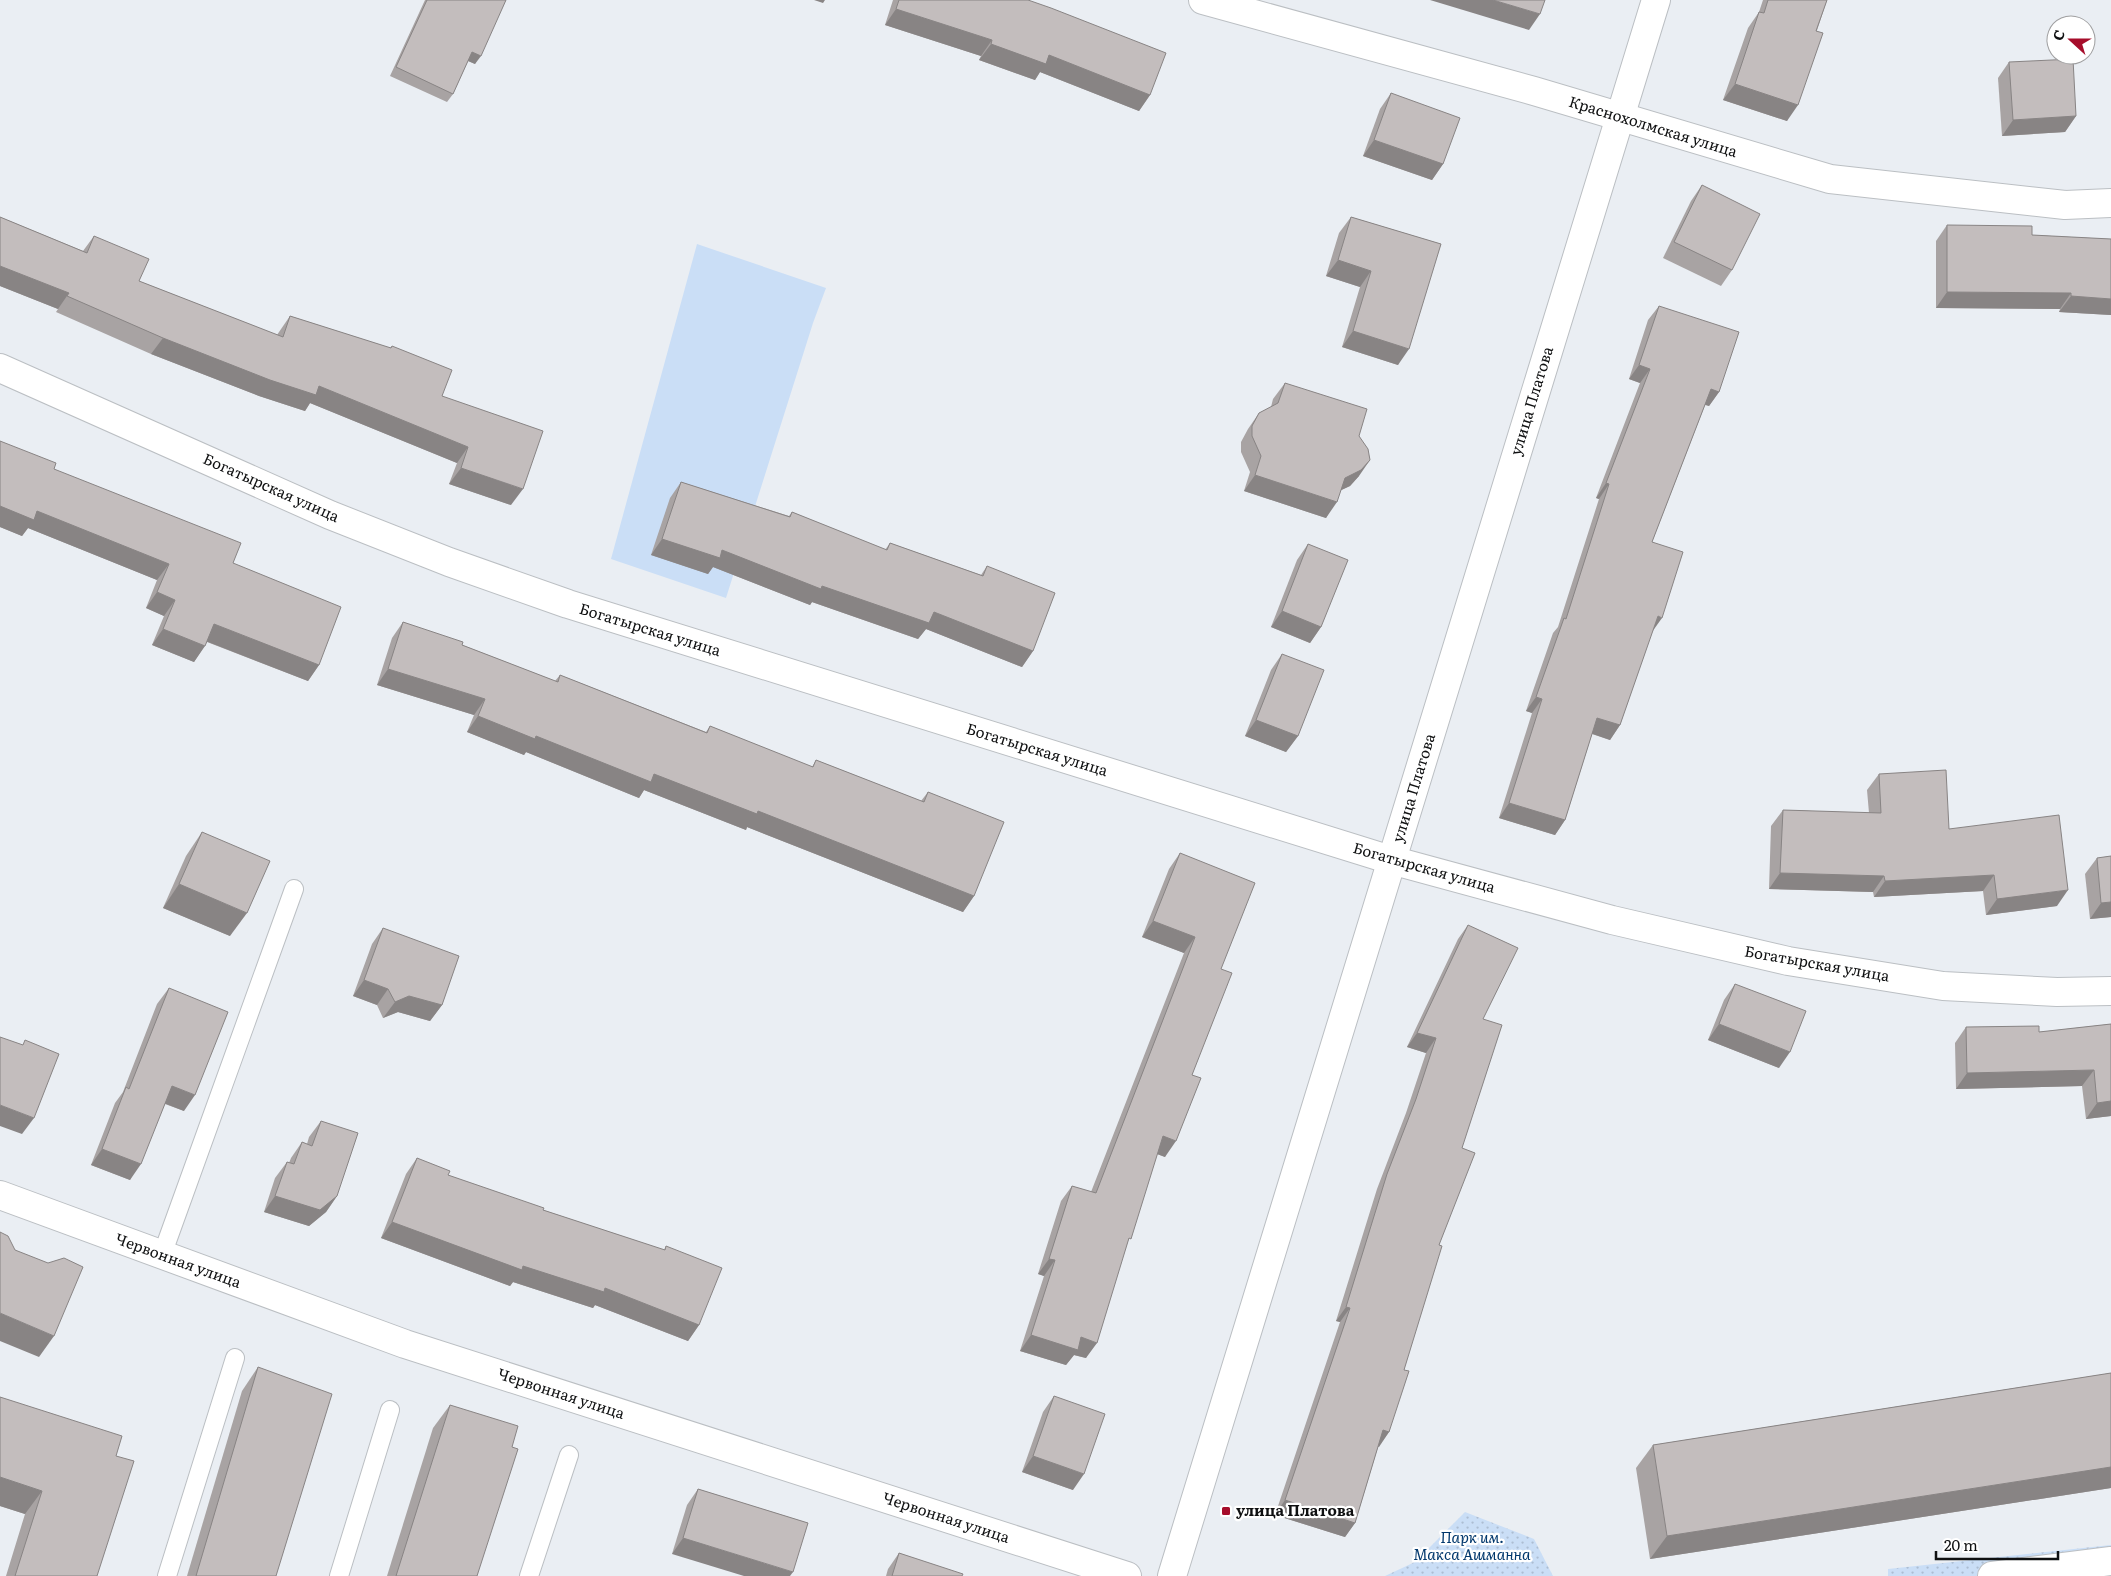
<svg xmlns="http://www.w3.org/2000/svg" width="2111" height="1576" font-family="Literata,serif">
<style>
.green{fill:#cadef6}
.park{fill:url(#park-dots)}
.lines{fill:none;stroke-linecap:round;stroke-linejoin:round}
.service-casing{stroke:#bbbfc3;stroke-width:20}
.minor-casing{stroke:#bbbfc3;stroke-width:30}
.tertiary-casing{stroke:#bbbfc3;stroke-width:30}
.service{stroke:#fff;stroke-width:18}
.minor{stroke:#fff;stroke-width:28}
.tertiary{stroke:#fff;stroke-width:28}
.wall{fill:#a8a3a3}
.shaded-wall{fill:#888484}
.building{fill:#c3bdbd;stroke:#888484}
.poi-dot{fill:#a60d2b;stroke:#fff;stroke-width:2}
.labels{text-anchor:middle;stroke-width:4.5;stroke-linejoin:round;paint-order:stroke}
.street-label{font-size:15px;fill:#0f1011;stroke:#fff}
.poi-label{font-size:15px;font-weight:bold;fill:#0f1011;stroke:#fff;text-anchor:start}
.park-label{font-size:15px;font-style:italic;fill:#00376c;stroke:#fff}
</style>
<defs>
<pattern id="park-dots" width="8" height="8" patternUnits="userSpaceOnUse" patternTransform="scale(1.25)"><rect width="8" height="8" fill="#cadef6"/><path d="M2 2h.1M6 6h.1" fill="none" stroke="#acbdd2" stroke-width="1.8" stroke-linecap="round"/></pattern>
</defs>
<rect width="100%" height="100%" fill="#eaeef3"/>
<!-- green -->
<polygon class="green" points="697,244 826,288 813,323 726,598 611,559"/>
<!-- park -->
<g class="park">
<polygon points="1465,1512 1534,1539 1553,1576 1385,1576 1415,1562"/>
<polygon points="2111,1545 2111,1576 1888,1576 1888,1569"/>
</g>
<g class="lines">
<defs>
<g id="service">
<polyline points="162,1255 294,889"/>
<polyline points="167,1576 235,1358"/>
<polyline points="339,1576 390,1410"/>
<polyline points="529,1576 569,1455"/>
</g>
<g id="minor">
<polyline points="1203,0 1534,91 1830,179 2065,205 2111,203"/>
<polyline points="0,1195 405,1344 1127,1576"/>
<polyline points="1992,1576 2111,1561"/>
</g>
<g id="tertiary">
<polyline points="0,368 330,515 449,562 568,604 1391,860 1612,920 1788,961 1943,986 2057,992 2111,991"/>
<polyline points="1172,1576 1656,0"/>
</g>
</defs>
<!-- service casing -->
<use href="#service" class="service-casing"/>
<!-- minor casing -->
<use href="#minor" class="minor-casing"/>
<!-- tertiary casing -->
<use href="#tertiary" class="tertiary-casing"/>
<!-- service -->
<use href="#service" class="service"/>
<!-- minor -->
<use href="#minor" class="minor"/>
<!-- tertiary -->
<use href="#tertiary" class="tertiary"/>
</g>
<!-- wall -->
<g class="wall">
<polygon points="425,0 506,0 475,64 468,61 453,94 447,102 390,76"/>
<polygon points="893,0 1028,0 1150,95 1139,111 1040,72 1035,80 979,60 981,56 885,25"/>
<polygon points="1763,0 1827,0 1787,121 1723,100 1748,28 1759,12"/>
<polygon points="2009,62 2076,116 2065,132 2002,136 1998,78"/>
<polygon points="1391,93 1443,164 1432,180 1363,156 1380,109"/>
<polygon points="1702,185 1732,270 1721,286 1663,258 1691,201"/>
<polygon points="0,217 83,251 94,236 139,281 277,335 279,332 290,316 390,348 392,346 442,396 511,505 449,484 457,463 310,403 305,411 259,396 151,354 56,312 58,309 0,286"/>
<polygon points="1351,217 1441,244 1398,365 1342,347 1360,287 1326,276 1339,233"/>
<polygon points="1947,225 2032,235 2111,239 2111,315 2059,312 2060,309 1936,308 1936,241"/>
<polygon points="1659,306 1719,392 1709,406 1705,405 1652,542 1652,631 1620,725 1610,740 1592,734 1565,820 1555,835 1499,818 1532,713 1526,711 1553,633 1558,627 1599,499 1596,498 1640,383 1629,379 1648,320"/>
<polygon points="1285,383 1359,436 1359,476 1350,486 1341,490 1326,518 1244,491 1250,472 1241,452 1241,442 1248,429 1259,413 1271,407 1273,399"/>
<polygon points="0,441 233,563 319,665 308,681 207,642 194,662 152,645 164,616 146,608 157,580 28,528 22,536 0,527"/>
<polygon points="681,482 789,516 792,512 885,550 890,543 981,575 987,566 1033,651 1022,667 926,629 918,639 812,602 810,605 713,567 708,574 651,555 670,498"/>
<polygon points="1308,544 1321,627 1310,643 1271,627 1297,560"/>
<polygon points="403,622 555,681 560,675 706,732 710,726 812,767 816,760 921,801 928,792 974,896 963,912 747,827 746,830 644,790 639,798 526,752 524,755 467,732 474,715 377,685 392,638"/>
<polygon points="1282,654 1298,736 1286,752 1245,736 1271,670"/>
<polygon points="1879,774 1949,829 2057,906 1986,915 1983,891 1874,897 1873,892 1769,889 1771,826 1783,810 1869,813 1867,790"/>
<polygon points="202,832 230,936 163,908 186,856"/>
<polygon points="1180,853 1221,969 1192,1075 1165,1157 1157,1154 1127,1244 1086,1358 1074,1355 1066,1365 1020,1351 1044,1276 1038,1274 1061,1201 1072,1186 1091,1192 1184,953 1142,937 1169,869"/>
<polygon points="2111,856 2111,917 2090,919 2085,874 2097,858"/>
<polygon points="1468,925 1483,1019 1462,1148 1439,1245 1404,1370 1389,1432 1378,1447 1355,1523 1345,1537 1275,1515 1340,1322 1336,1321 1377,1189 1406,1113 1426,1053 1407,1047 1458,939"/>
<polygon points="383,928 442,1005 430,1021 398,1012 383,1018 377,1005 353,996 372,944"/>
<polygon points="1735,984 1779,1068 1708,1040 1724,1000"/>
<polygon points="169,988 184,1111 165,1104 130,1180 91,1165 115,1103 123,1092 157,1004"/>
<polygon points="2111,1024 2111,1116 2086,1119 2082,1086 1956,1089 1955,1043 1966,1027 2039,1032"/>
<polygon points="321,1121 337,1196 326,1212 309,1226 264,1212 275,1178 287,1162 289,1163 291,1158 302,1142 307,1144 309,1137"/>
<polygon points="417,1158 448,1175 543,1210 664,1250 666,1246 699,1325 688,1341 595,1305 593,1308 513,1282 510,1286 381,1238 406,1174"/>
<polygon points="258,1367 276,1576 187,1576 242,1391"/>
<polygon points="2111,1373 2111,1488 1650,1559 1636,1468 1653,1445"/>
<polygon points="1054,1396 1073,1490 1022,1472 1043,1412"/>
<polygon points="0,1397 116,1456 97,1576 6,1576 25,1514 0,1506"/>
<polygon points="450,1405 512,1447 477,1576 387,1576 433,1428"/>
<polygon points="698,1489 808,1523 672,1554 687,1505"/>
<polygon points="899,1553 962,1576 886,1576 888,1569"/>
</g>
<!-- shaded-wall -->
<g class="shaded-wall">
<polygon points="814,0 825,0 823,3"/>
<polygon points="1430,0 1493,0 1540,14 1529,30"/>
<polygon points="896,9 992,40 981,56 885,25"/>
<polygon points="991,44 1049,55 1150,95 1139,111 1040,72 1035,80 979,60"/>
<polygon points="472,52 481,56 475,64 466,60"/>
<polygon points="1735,84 1798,105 1787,121 1723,100"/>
<polygon points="2076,116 2065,132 2002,136 2013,120"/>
<polygon points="1374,140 1443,164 1432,180 1363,156"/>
<polygon points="1338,260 1371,271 1360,287 1326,276"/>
<polygon points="0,266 69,293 58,309 0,286"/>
<polygon points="1947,292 2071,293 2060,309 1936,308"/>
<polygon points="2071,296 2111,299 2111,315 2059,312"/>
<polygon points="1353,331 1409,349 1398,365 1342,347"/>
<polygon points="163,338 319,386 468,447 457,463 310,403 305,411 259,396 151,354"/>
<polygon points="1639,365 1650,369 1640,383 1629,379"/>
<polygon points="1711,389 1719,392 1709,406 1701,403"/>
<polygon points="1370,460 1359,476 1350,486 1333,494 1345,478"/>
<polygon points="461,468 523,489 511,505 449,484"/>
<polygon points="1255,475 1337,502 1326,518 1244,491"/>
<polygon points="1606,483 1609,484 1599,499 1596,498"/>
<polygon points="0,506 37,511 169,564 157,580 28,528 22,536 0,527"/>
<polygon points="662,539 722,550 822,586 934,612 1033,651 1022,667 926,629 918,639 812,602 810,605 713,567 708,574 651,555"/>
<polygon points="157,592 175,600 164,616 146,608"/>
<polygon points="1282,611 1321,627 1310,643 1271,627"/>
<polygon points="1658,616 1662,618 1652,632"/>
<polygon points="214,624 319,665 308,681 203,640"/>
<polygon points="163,629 205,646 194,662 152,645"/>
<polygon points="388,669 485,699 474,715 377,685"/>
<polygon points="1536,697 1542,699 1532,713 1526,711"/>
<polygon points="478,716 654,774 758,811 974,896 963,912 747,827 746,830 644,790 639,798 526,752 524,755 467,732"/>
<polygon points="1597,718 1620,725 1610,740 1587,732"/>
<polygon points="1256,720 1298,736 1286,752 1245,736"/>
<polygon points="1509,803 1565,820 1555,835 1499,818"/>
<polygon points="1780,873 1884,876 1873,892 1769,889"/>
<polygon points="1994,875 1983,891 1874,897 1885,881"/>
<polygon points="179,884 247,913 230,936 163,908"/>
<polygon points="2068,890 2057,906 1986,915 1997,899"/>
<polygon points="2111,902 2111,917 2090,919 2101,903"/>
<polygon points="1153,921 1195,937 1184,953 1142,937"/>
<polygon points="364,980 388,989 377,1005 353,996"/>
<polygon points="409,996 442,1005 430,1021 398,1012 383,1018 395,1002"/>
<polygon points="1719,1024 1790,1052 1779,1068 1708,1040"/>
<polygon points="1417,1033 1436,1038 1426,1053 1407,1047"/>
<polygon points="2094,1070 2082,1086 1956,1089 1967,1073"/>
<polygon points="172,1086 195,1095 184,1111 161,1102"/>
<polygon points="2111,1101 2111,1116 2086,1119 2097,1103"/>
<polygon points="0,1105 34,1118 22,1134 0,1126"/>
<polygon points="1163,1136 1176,1141 1165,1157 1152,1152"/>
<polygon points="102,1149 141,1164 130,1180 91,1165"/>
<polygon points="275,1196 337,1196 326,1212 309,1226 264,1212"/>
<polygon points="392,1222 523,1266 605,1288 699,1325 688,1341 595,1305 593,1308 513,1282 510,1286 381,1238"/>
<polygon points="1049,1259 1055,1260 1044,1276 1038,1274"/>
<polygon points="1346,1307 1350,1308 1340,1322 1336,1321"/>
<polygon points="0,1313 54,1336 39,1357 0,1341"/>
<polygon points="1031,1335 1081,1337 1097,1343 1086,1358 1074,1355 1066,1365 1020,1351"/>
<polygon points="1383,1430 1389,1432 1379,1447 1373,1445"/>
<polygon points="1033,1456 1084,1474 1073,1490 1022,1472"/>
<polygon points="2111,1467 2111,1488 1650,1559 1667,1536"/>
<polygon points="0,1477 42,1491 25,1514 0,1506"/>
<polygon points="1285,1500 1355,1523 1345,1537 1275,1515"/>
<polygon points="683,1538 793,1572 790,1576 744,1576 672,1554"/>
</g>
<!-- building -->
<g class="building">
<polygon points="427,0 506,0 481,56 472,52 453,94 396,67"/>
<polygon points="899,0 1028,0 1051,8 1166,53 1150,95 1049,55 1046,64 991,44 992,40 896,9"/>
<polygon points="1493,0 1545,0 1540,14"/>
<polygon points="1768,0 1827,0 1816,31 1823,33 1798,105 1735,84 1759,12 1764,13"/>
<polygon points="2073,59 2076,116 2013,120 2009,62"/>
<polygon points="1391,93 1460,118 1443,164 1374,140"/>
<polygon points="1702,185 1760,214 1732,270 1674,242"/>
<polygon points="0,217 87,253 94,236 149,259 139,281 283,337 290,316 391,348 392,346 452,370 442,396 543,431 523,489 461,468 468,447 319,386 316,395 270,380 163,338 67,296 69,293 0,266"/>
<polygon points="1351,217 1441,244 1409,349 1353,331 1371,271 1338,260"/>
<polygon points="1947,225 2032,226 2032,235 2111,239 2111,299 2071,296 2071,293 1947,292"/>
<polygon points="1659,306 1739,332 1719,392 1711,389 1652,542 1683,552 1662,618 1658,616 1620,725 1597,718 1565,820 1509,803 1542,699 1536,697 1564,618 1566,619 1609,484 1606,483 1650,369 1639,365"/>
<polygon points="1285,383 1367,409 1359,436 1368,449 1370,460 1361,470 1345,478 1337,502 1255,475 1261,456 1252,436 1252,426 1259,413 1278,403"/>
<polygon points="0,441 56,463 54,469 241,543 233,563 341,607 319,665 214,624 205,646 163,629 175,600 157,592 169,564 37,511 34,520 0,506"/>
<polygon points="681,482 790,517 792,512 887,550 890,543 983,576 987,566 1055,593 1033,651 934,612 929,623 822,586 821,589 722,550 720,558 662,539"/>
<polygon points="1308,544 1348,560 1321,627 1282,611"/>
<polygon points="403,622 463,642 462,645 558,682 560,675 707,733 710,726 813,767 816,760 924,802 928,792 1004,822 974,896 758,811 757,814 654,774 651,782 536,736 535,739 478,716 485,699 388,669"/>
<polygon points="1282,654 1324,670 1298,736 1256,720"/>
<polygon points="1946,770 1949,829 2059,815 2068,890 1997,899 1994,875 1885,881 1884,876 1780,873 1783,810 1881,813 1879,774"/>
<polygon points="202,832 270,861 247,913 179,884"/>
<polygon points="1180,853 1255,883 1221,969 1232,973 1192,1075 1201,1078 1176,1141 1163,1136 1131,1239 1129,1238 1097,1343 1081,1337 1078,1350 1031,1335 1055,1260 1049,1259 1072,1186 1096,1193 1195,937 1153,921"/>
<polygon points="2111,856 2111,902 2101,903 2097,858"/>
<polygon points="1468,925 1518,948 1483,1019 1502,1025 1462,1148 1475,1153 1439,1245 1442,1246 1404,1370 1409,1371 1389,1432 1383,1430 1355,1523 1285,1500 1350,1308 1346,1307 1387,1174 1416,1099 1436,1038 1417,1033"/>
<polygon points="383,928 459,956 442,1005 409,996 395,1002 388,989 364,980"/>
<polygon points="1735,984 1806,1011 1790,1052 1719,1024"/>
<polygon points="169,988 228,1012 195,1095 172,1086 141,1164 102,1149 126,1087 129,1089"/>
<polygon points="2111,1024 2111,1101 2097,1103 2094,1070 1967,1073 1966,1027 2039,1026 2039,1032"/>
<polygon points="0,1037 23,1045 25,1040 59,1054 34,1118 0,1105"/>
<polygon points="321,1121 358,1133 337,1196 320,1210 275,1196 287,1162 294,1164 302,1142 312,1146"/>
<polygon points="417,1158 450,1171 448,1175 544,1208 543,1210 665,1250 666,1246 722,1268 699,1325 605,1288 604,1292 523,1266 522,1270 392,1222"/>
<polygon points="0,1232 8,1236 15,1250 48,1263 64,1258 83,1267 54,1336 0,1313"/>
<polygon points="258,1367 332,1394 276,1576 196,1576"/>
<polygon points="2111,1373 2111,1467 1667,1536 1653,1445"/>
<polygon points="1054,1396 1105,1414 1084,1474 1033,1456"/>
<polygon points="0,1397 122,1436 116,1456 134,1461 97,1576 15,1576 42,1491 0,1477"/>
<polygon points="450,1405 518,1426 512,1447 518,1449 477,1576 396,1576"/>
<polygon points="698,1489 808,1523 793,1572 683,1538"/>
<polygon points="899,1553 963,1574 962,1576 892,1576"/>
</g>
<!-- markers -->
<rect class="poi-dot" x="1221" y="1506" width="10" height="10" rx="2.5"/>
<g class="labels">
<!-- street labels -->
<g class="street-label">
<text transform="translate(1653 127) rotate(17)" y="5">Краснохолмская улица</text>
<text transform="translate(1532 401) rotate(-73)" y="5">улица Платова</text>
<text transform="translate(271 488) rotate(24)" y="5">Богатырская улица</text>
<text transform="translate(650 630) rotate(17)" y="5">Богатырская улица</text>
<text transform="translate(1037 750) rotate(17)" y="5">Богатырская улица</text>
<text transform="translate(1414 788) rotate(-73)" y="5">улица Платова</text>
<text transform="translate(1424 868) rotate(16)" y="5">Богатырская улица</text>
<text transform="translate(1817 964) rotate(10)" y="5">Богатырская улица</text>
<text transform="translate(178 1261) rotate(20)" y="5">Червонная улица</text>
<text transform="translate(561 1394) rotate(18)" y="5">Червонная улица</text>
<text transform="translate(946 1518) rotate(18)" y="5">Червонная улица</text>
</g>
<!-- poi labels -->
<g class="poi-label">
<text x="1236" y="1516">улица Платова</text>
</g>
<!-- park labels -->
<g class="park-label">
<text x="1472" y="1543">Парк им.<tspan x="1472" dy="17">Макса Ашманна</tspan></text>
</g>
</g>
<!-- north arrow -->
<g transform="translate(2071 40) rotate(291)"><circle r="24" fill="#ffffff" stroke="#9f9fa0"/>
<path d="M0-4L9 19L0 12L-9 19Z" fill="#a60d2b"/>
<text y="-8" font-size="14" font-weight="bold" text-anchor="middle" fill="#0f1011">С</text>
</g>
<!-- scale -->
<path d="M1936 1551v8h122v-8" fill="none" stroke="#0f1011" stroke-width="2.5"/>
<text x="1944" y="1551" font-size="15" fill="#0f1011" stroke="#ffffff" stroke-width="4" paint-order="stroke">20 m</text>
</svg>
